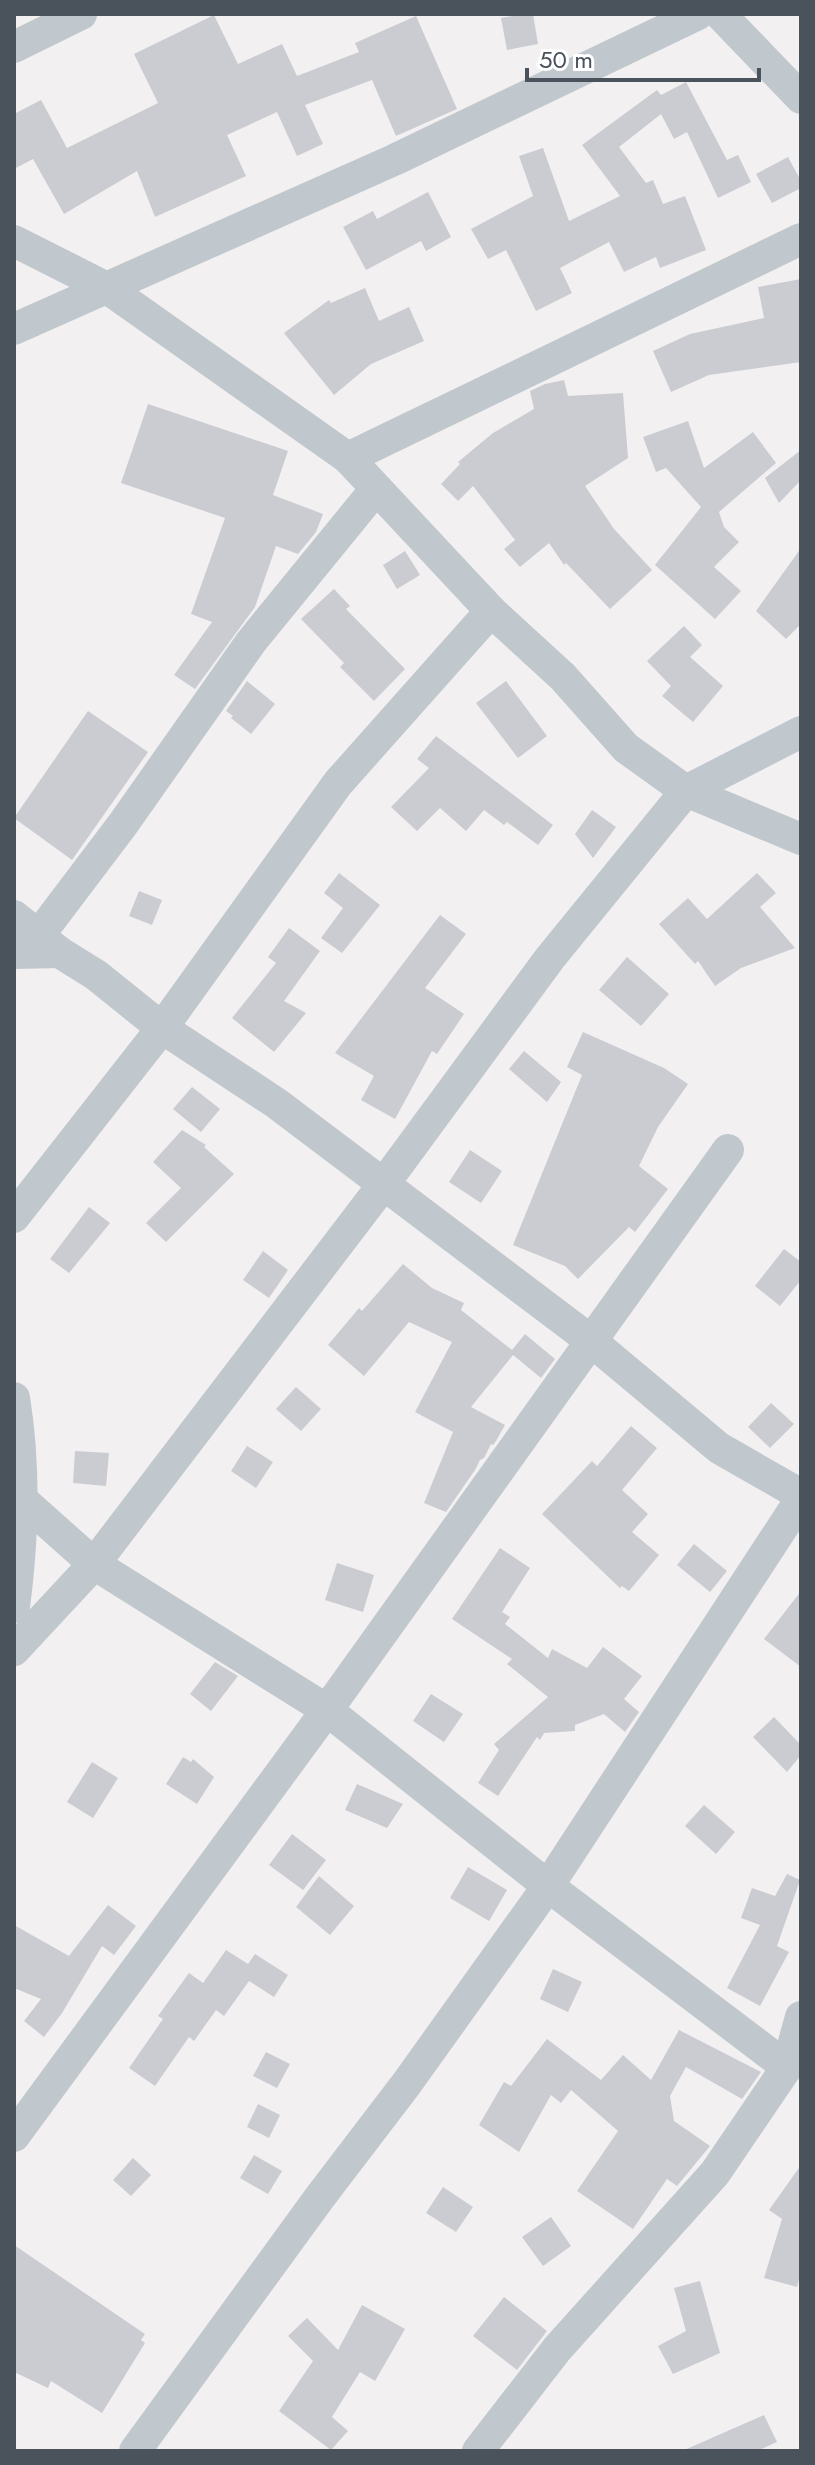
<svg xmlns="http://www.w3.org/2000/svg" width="815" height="2465" font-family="Jost,sans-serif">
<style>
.building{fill:#cbccd2}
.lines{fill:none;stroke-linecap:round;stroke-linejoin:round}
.minor{stroke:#c0c7cd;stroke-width:32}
</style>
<rect width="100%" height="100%" fill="#f2f0f0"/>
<!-- building -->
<g class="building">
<polygon points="524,14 533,14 538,44 507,50 501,18"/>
<polygon points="214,15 238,64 282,44 297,76 359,52 355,43 416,16 457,109 396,136 372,80 305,105 323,144 297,156 277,112 227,135 246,176 155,217 137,171 64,214 33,159 14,169 14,114 41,100 67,148 158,103 134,54"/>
<polygon points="686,82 727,160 738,155 751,182 718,198 687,132 674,139 661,114 619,147 646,183 653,180 663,204 685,196 706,250 660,268 656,257 624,272 609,242 560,268 572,293 536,311 506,250 488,259 471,229 533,196 519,156 543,148 569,221 620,196 582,145 657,90 661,95"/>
<polygon points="788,157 801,181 801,188 772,203 756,174"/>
<polygon points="428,192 451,237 426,251 421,241 366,270 343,227 373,211 377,219"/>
<polygon points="801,279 801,362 709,375 671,392 653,351 690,334 764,318 758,287"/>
<polygon points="365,288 379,321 409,307 424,341 371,364 334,395 284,333 329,300 331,303"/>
<polygon points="564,380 568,396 623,393 628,458 585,486 614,529 652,570 610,609 566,563 564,565 549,543 520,567 504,549 515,540 473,486 458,501 441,484 460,464 458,462 493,433 534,409 530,391 545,384"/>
<polygon points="148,404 288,451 273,495 323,514 316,532 298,554 276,546 255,607 195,689 174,675 212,622 191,614 225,518 121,483"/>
<polygon points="688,421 704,468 753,432 776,463 719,512 724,527 739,542 714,567 741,591 715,619 655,565 701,507 666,468 656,472 643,437"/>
<polygon points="801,450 801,480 779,503 765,478"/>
<polygon points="801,548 801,624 786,639 756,611"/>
<polygon points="405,551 420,575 397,589 383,565"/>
<polygon points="334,589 350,606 346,609 405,669 374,701 340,667 344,663 301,619"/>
<polygon points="684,626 702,645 690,657 723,686 693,722 662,696 671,686 647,661"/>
<polygon points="247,681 275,704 251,734 231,718 233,716 226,711"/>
<polygon points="506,681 547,736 518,758 476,703"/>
<polygon points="88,711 148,752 72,860 14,818"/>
<polygon points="436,736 553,825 538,845 507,822 504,825 484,810 466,831 440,808 417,831 391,807 429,768 417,759"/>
<polygon points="592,810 616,827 593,858 575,834"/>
<polygon points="339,873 380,905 342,953 321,938 343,908 324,893"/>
<polygon points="757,873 776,893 760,907 795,948 741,968 715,986 698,961 695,964 659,924 688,898 707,919"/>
<polygon points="139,891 162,900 152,925 129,916"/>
<polygon points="440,915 466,934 425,988 464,1014 437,1054 432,1051 395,1119 361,1100 374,1076 335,1053"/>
<polygon points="289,928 320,951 284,1001 306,1013 274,1052 232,1018 276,963 268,957"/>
<polygon points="627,957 669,994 641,1026 599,990"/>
<polygon points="583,1032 664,1068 688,1084 658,1127 639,1166 668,1189 635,1232 629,1227 578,1279 565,1266 513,1245 582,1075 567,1067"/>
<polygon points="524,1051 561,1082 547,1102 509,1069"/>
<polygon points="192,1087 220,1109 201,1132 173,1109"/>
<polygon points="182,1130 206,1145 204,1147 234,1174 166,1242 146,1223 181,1188 153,1162"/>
<polygon points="470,1150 502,1171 481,1203 449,1182"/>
<polygon points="89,1207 110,1223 69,1273 50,1259"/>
<polygon points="784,1249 801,1262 801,1280 780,1306 755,1286"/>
<polygon points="263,1251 288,1270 269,1298 243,1280"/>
<polygon points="403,1264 432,1288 464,1303 461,1310 512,1350 525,1334 555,1359 541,1378 513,1355 471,1407 505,1425 496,1441 493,1445 491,1444 484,1458 480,1460 475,1470 446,1512 424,1503 453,1432 415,1412 452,1342 409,1322 364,1376 328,1345 359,1308 362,1311"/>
<polygon points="296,1387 321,1409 301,1431 276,1409"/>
<polygon points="771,1403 794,1424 770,1448 748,1427"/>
<polygon points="631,1426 657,1448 622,1490 648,1514 632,1532 659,1555 629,1591 622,1586 620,1588 542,1514 592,1461 597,1466"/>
<polygon points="247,1446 273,1462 256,1488 231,1471"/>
<polygon points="75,1451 109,1453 106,1486 73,1483"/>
<polygon points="694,1544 727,1571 710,1592 677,1565"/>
<polygon points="500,1548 530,1568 502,1612 510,1617 505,1624 548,1658 552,1649 587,1668 603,1647 642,1676 624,1699 639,1712 625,1732 604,1714 575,1725 575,1731 544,1733 540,1740 537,1737 498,1796 478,1783 499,1750 494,1744 548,1697 507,1664 512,1659 452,1619"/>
<polygon points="337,1563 374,1575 363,1612 325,1600"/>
<polygon points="801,1591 801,1667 764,1639"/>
<polygon points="215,1662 238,1676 211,1711 190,1694"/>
<polygon points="431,1694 463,1714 444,1742 413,1721"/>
<polygon points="774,1717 801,1745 801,1755 787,1772 753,1737"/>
<polygon points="183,1757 191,1762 193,1759 214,1777 197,1804 166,1784"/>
<polygon points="92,1762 118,1778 93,1818 67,1802"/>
<polygon points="357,1784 403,1804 387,1828 345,1810"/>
<polygon points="704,1805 735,1832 716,1854 685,1826"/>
<polygon points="292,1834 326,1860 303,1890 269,1865"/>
<polygon points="468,1867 507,1890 489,1921 450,1898"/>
<polygon points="787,1874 800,1880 777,1946 789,1952 760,2006 727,1988 760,1925 741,1918 752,1888 775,1896"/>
<polygon points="319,1876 354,1906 330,1935 296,1907"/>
<polygon points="108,1905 136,1926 114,1955 102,1946 62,2013 44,2037 24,2021 41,1999 14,1988 14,1925 69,1956"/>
<polygon points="226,1950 248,1964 255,1954 288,1975 274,1997 249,1981 224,2016 216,2010 194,2041 189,2037 155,2086 129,2068 163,2019 158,2016 189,1973 203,1983"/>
<polygon points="553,1969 582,1982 568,2012 540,1999"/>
<polygon points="679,2030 761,2072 742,2099 686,2067 670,2096 674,2121 710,2146 677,2186 667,2179 633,2229 577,2191 618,2131 571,2090 561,2103 551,2095 519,2152 479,2125 504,2082 511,2086 547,2039 601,2080 623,2055 651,2080"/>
<polygon points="266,2052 290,2064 277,2088 253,2076"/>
<polygon points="258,2104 280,2115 269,2138 247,2127"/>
<polygon points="254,2155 282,2171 268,2194 240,2178"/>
<polygon points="133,2158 151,2175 131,2196 113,2180"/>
<polygon points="801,2165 801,2272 797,2287 764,2278 782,2219 769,2210"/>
<polygon points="443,2187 473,2207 456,2232 426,2213"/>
<polygon points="551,2217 571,2246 543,2266 522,2237"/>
<polygon points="14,2245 145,2334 141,2340 145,2343 102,2413 51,2381 48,2388 14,2372"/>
<polygon points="700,2281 720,2353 673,2374 658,2346 686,2331 674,2288"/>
<polygon points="504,2297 547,2331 517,2370 473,2336"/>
<polygon points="362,2305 405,2329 375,2381 360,2372 332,2417 348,2431 331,2450 279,2411 313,2361 288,2336 307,2318 338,2350"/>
<polygon points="764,2415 777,2442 757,2451 682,2451"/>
</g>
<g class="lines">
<!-- minor -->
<g class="minor">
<polyline points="720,14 801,98"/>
<polyline points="14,47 81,14"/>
<polyline points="14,241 107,288 348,458 491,611 563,677 626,748 686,791 801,839"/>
<polyline points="14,329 394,160 698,14"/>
<polyline points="348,458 801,239"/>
<polyline points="14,916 59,952 96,975 162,1028 276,1103 590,1340 719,1448 801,1495"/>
<polyline points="39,935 123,824 251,642 375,490"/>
<polyline points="14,953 59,952"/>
<polyline points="14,1217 162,1028 338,783 491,611"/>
<path d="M14 1398C25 1466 23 1538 14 1607"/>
<polyline points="14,1496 21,1499 94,1564 327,1710 548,1886 787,2067"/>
<polyline points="14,1650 94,1564 383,1185 550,958 686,791 801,732"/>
<polyline points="14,2136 327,1710 728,1150"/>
<polyline points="135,2451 320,2197 407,2083 548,1886 801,1499"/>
<polyline points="478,2451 557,2349 715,2173 787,2067 801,2017"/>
</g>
</g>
<!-- border -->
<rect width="815" height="2465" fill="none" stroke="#4a525b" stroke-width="32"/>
<!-- scale -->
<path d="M527 68v12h232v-12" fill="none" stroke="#4a525b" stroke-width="4"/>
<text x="539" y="68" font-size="24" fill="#4a525b" stroke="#ffffff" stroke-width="6" paint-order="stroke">50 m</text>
</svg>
